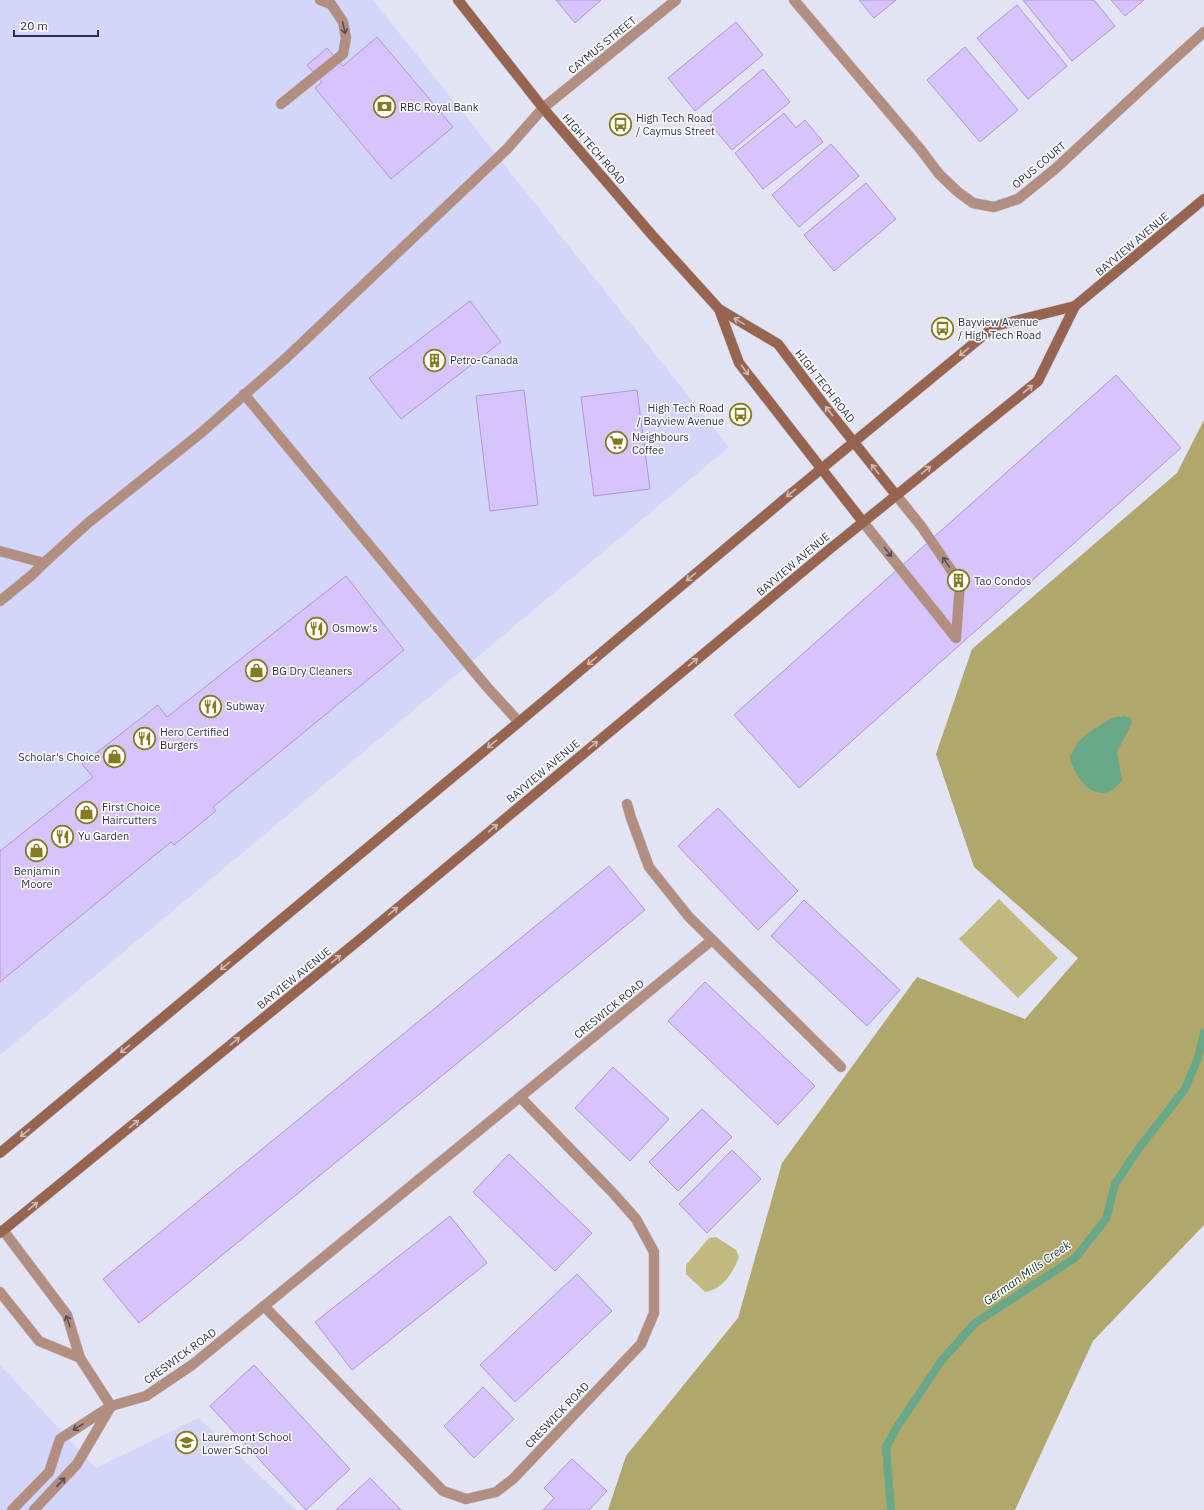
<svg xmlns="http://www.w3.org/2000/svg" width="1204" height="1510" font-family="'IBM Plex Sans',sans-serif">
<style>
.built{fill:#d3d6f8}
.green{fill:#c1b97f}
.forest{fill:#afa76b}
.water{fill:#68a788}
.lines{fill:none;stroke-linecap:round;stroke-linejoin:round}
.stream{stroke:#68a788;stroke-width:8}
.building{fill:#d8c4fc;stroke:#b295de}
.lane-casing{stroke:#bebfd2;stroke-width:11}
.street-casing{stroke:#bebfd2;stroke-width:11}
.secondary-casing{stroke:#bebfd2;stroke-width:11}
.lane{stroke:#b28e80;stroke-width:10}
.street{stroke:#b28e80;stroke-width:10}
.secondary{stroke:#976450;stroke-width:10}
.oneway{stroke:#564c5c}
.oneway2{stroke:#d0b9b0}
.labels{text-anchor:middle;stroke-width:3;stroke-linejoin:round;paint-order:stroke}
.street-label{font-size:11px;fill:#2e2f4d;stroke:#fff}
.poi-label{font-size:11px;fill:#2e2f4d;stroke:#fff;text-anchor:start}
.water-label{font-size:12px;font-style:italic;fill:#143224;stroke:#fff}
</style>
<rect width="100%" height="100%" fill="#e2e3f3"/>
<!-- built -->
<g class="built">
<polygon points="0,0 373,0 729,447 0,1055"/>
<polygon points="0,1365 96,1468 199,1418 296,1510 0,1510"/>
</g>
<!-- green -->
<g class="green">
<polygon points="999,899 1058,958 1018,998 959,939"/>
<path d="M716 1237 736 1250 739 1257C733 1273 722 1290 705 1292L686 1274V1265L709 1238Z"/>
</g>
<!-- forest -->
<polygon class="forest" points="1204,420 1204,1225 1093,1341 1015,1510 608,1510 626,1456 738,1318 782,1163 917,977 1025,1019 1078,958 974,867 936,754 972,649 1177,473"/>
<!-- water -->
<path class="water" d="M1124 716 1131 718 1132 723 1117 752 1122 780C1119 784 1115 789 1111 791 1089 800 1074 774 1070 757L1078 742 1088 733 1112 718Z"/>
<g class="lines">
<!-- stream -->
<polyline class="stream" points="891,1510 886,1447 897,1427 942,1360 975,1323 1075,1258 1106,1219 1115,1184 1139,1148 1185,1089 1198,1058 1204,1033"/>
</g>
<!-- building -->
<g class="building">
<polygon points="556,0 601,0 575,23"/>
<polygon points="859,0 896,0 874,18"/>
<polygon points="1023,0 1094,0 1115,26 1072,61"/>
<polygon points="1111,0 1144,0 1125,16"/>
<polygon points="1017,5 1067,66 1028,99 977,38"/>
<polygon points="736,22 763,55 695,111 668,78"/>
<polygon points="377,37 453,127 391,179 315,88 322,82 307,65 327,48 343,66"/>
<polygon points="965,47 1018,110 980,142 927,80"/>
<polygon points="763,69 790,102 732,150 705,118"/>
<polygon points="784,113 796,128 805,120 823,142 763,189 735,153"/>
<polygon points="831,144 859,176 799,227 772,195"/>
<polygon points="866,183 896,219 834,271 804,235"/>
<polygon points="470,301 501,342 401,419 369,378"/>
<polygon points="1116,375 1181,448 799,788 734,715"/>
<polygon points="524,390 538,505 490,511 476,396"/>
<polygon points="637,390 650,489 594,496 581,397"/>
<polygon points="346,576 404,650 213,807 216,811 174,845 171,842 0,982 0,851 93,777 82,764 158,705 167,717"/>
<polygon points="718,808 798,891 758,930 678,846"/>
<polygon points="609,866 645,910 139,1323 103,1279"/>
<polygon points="804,900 900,990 867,1026 771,936"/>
<polygon points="705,982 815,1086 778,1125 668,1021"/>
<polygon points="613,1067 669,1119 630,1161 575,1108"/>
<polygon points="702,1109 732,1137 678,1191 649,1162"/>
<polygon points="732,1150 761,1179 707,1233 679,1204"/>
<polygon points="509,1154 592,1233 555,1271 473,1192"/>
<polygon points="450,1216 487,1263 352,1370 315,1322"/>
<polygon points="577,1274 612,1311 515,1402 480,1365"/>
<polygon points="254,1365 350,1469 306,1510 210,1406"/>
<polygon points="483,1387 514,1419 474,1458 444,1426"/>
<polygon points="572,1459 607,1491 589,1510 543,1510 554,1498 544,1488"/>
<polygon points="370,1478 401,1510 336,1510"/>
</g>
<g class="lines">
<defs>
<g id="lane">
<polyline points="281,104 343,54 346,38 343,22 331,4 320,0"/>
<polyline points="244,394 487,687 519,722"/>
<polyline points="896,495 921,526 960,583 956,638"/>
<polyline points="863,522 956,638"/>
<polyline points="0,551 44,563 88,523 201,433 284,360 507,149 543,108"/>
<polyline points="0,601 32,575 44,563"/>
<polyline points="12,1510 49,1472 60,1439 111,1406"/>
<polyline points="34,1510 77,1464 110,1408"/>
</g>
<g id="street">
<polyline points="794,0 921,150 939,174 958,192 973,203 994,207 1018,199 1055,169 1173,60 1204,32"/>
<polyline points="543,108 676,0"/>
<polyline points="627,804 631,818 649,867 689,917 841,1067"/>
<polyline points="3,1230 67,1315 80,1358 111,1406 146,1396 192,1365 712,940"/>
<polyline points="0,1292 39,1341 80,1358"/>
<polyline points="264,1306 443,1491 466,1499 496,1492 513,1479 641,1344 654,1313 654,1252 636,1219 613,1193 520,1097"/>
</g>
<g id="secondary">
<polyline points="458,0 543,108 652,235 719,309 778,344 821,401 896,495"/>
<polyline points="719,309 739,363 863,522"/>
<polyline points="0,1153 519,722 787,497 995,326 1075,306"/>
<polyline points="0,1233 364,936 831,548 1038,381 1075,306 1204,199"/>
</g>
</defs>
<!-- lane casing -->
<use href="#lane" class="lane-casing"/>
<!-- street casing -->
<use href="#street" class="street-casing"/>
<!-- secondary casing -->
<use href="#secondary" class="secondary-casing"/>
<!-- lane -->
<use href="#lane" class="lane"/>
<!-- street -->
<use href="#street" class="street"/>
<!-- secondary -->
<use href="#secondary" class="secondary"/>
</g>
<!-- one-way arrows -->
<defs><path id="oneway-shaft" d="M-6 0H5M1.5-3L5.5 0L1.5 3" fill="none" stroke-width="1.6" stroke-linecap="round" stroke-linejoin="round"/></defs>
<g class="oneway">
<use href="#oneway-shaft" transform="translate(344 28) rotate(77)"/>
<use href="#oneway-shaft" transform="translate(888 552) rotate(51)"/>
<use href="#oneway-shaft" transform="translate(946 562) rotate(-125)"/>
<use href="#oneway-shaft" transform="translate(68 1321) rotate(-109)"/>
<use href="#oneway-shaft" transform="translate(78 1427) rotate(148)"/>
<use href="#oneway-shaft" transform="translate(61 1482) rotate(-47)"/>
</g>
<g class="oneway2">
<use href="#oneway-shaft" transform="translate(739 321) rotate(-149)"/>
<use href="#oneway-shaft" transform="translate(964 352) rotate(141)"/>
<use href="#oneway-shaft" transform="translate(745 370) rotate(53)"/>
<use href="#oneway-shaft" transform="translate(1028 389) rotate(-39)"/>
<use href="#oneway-shaft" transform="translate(829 411) rotate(-128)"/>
<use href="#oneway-shaft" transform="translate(875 469) rotate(-129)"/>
<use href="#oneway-shaft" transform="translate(926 470) rotate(-39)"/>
<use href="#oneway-shaft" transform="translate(791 493) rotate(141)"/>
<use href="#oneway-shaft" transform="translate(691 577) rotate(140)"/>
<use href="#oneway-shaft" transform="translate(592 661) rotate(140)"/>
<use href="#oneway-shaft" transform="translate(693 662) rotate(-40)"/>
<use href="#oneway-shaft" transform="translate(492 744) rotate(140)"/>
<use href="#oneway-shaft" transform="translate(593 745) rotate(-40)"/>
<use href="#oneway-shaft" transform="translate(493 828) rotate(-40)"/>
<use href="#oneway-shaft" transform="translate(393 911) rotate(-40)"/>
<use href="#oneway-shaft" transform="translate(336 959) rotate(-39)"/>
<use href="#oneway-shaft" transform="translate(225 966) rotate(140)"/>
<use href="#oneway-shaft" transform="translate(235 1041) rotate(-39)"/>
<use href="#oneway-shaft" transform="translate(125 1049) rotate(140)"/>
<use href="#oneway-shaft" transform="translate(134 1124) rotate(-39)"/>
<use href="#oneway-shaft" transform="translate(25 1133) rotate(140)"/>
<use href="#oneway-shaft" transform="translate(33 1206) rotate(-39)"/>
</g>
<!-- icons -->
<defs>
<symbol id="bank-ring" viewBox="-11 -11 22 22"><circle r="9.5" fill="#fff" stroke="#867a1f" stroke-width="1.5"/><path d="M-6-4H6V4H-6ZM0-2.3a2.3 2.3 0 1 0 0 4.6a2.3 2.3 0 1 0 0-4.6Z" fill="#867a1f"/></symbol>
<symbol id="bus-ring" viewBox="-11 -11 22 22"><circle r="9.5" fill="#fff" stroke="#867a1f" stroke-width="1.5"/><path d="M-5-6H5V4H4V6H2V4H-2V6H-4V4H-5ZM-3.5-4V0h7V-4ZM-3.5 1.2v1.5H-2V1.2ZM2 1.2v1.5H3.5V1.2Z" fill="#867a1f"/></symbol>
<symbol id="building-ring" viewBox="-11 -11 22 22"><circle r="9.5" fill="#fff" stroke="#867a1f" stroke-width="1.5"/><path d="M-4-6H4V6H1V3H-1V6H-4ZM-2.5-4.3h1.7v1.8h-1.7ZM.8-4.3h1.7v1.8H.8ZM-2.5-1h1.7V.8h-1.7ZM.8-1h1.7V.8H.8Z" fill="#867a1f"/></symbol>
<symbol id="supermarket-ring" viewBox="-11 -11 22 22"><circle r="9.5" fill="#fff" stroke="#867a1f" stroke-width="1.5"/><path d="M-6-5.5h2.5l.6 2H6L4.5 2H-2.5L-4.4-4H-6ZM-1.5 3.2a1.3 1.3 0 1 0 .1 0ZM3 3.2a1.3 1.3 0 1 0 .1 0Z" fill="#867a1f"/></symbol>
<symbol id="restaurant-ring" viewBox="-11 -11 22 22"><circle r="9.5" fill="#fff" stroke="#867a1f" stroke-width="1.5"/><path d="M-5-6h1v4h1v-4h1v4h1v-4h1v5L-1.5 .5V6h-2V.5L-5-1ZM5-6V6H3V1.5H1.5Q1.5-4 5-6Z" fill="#867a1f"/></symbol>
<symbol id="shop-ring" viewBox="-11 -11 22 22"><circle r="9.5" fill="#fff" stroke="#867a1f" stroke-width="1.5"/><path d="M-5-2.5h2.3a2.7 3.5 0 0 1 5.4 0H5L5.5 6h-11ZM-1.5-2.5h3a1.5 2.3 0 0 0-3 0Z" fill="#867a1f"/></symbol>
<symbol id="school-ring" viewBox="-11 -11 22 22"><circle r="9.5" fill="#fff" stroke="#867a1f" stroke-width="1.5"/><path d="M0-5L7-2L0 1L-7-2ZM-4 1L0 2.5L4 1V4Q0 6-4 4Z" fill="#867a1f"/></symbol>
</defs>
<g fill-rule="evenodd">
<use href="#bank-ring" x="372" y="94" width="25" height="25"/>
<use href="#bus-ring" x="608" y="112" width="25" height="25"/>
<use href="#bus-ring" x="930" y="316" width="25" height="25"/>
<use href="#building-ring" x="422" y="348" width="25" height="25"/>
<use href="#bus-ring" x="728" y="402" width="25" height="25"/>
<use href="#supermarket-ring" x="604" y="430" width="25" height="25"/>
<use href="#building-ring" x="946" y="568" width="25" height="25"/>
<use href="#restaurant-ring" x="304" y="616" width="25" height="25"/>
<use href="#shop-ring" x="244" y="658" width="25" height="25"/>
<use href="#restaurant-ring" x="198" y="694" width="25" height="25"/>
<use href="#restaurant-ring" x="132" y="726" width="25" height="25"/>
<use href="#shop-ring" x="102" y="744" width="25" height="25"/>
<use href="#shop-ring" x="74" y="800" width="25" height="25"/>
<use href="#restaurant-ring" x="50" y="824" width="25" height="25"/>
<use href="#shop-ring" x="24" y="838" width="25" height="25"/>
<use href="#school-ring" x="174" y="1430" width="25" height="25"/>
</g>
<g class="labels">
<!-- street labels -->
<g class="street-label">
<text transform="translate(602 45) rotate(-39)" y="4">CAYMUS STREET</text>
<text transform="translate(594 149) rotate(49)" y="4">HIGH TECH ROAD</text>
<text transform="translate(1039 165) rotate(-40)" y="4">OPUS COURT</text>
<text transform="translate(1132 244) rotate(-40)" y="4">BAYVIEW AVENUE</text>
<text transform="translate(825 386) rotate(52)" y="4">HIGH TECH ROAD</text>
<text transform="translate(793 564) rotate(-40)" y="4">BAYVIEW AVENUE</text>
<text transform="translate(543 771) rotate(-40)" y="4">BAYVIEW AVENUE</text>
<text transform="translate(294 978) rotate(-39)" y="4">BAYVIEW AVENUE</text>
<text transform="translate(609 1009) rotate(-39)" y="4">CRESWICK ROAD</text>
<text transform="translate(180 1356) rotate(-36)" y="4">CRESWICK ROAD</text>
<text transform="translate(557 1415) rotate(-46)" y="4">CRESWICK ROAD</text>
</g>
<!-- poi labels -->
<g class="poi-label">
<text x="400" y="111">RBC Royal Bank</text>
<text x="636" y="122">High Tech Road<tspan x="636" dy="13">/ Caymus Street</tspan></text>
<text x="958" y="326">Bayview Avenue<tspan x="958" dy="13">/ High Tech Road</tspan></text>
<text x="450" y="364">Petro-Canada</text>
<text x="724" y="412" text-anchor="end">High Tech Road<tspan x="724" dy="13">/ Bayview Avenue</tspan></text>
<text x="632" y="441">Neighbours<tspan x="632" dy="13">Coffee</tspan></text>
<text x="974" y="585">Tao Condos</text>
<text x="332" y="632">Osmow's</text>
<text x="272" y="675">BG Dry Cleaners</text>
<text x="226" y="710">Subway</text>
<text x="160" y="736">Hero Certified<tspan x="160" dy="13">Burgers</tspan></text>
<text x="100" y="761" text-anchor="end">Scholar's Choice</text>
<text x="102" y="811">First Choice<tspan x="102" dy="13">Haircutters</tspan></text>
<text x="78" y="840">Yu Garden</text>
<text x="37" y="875" text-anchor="middle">Benjamin<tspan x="37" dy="13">Moore</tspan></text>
<text x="202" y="1441">Lauremont School<tspan x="202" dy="13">Lower School</tspan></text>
</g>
<!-- water labels -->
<g class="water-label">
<text transform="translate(1027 1273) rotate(-35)" y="4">German Mills Creek</text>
</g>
</g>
<!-- scale -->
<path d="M14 30v6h84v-6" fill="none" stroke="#2e2f4d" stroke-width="2"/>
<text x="20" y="30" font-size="12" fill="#2e2f4d" stroke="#ffffff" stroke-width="3" paint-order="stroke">20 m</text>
</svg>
